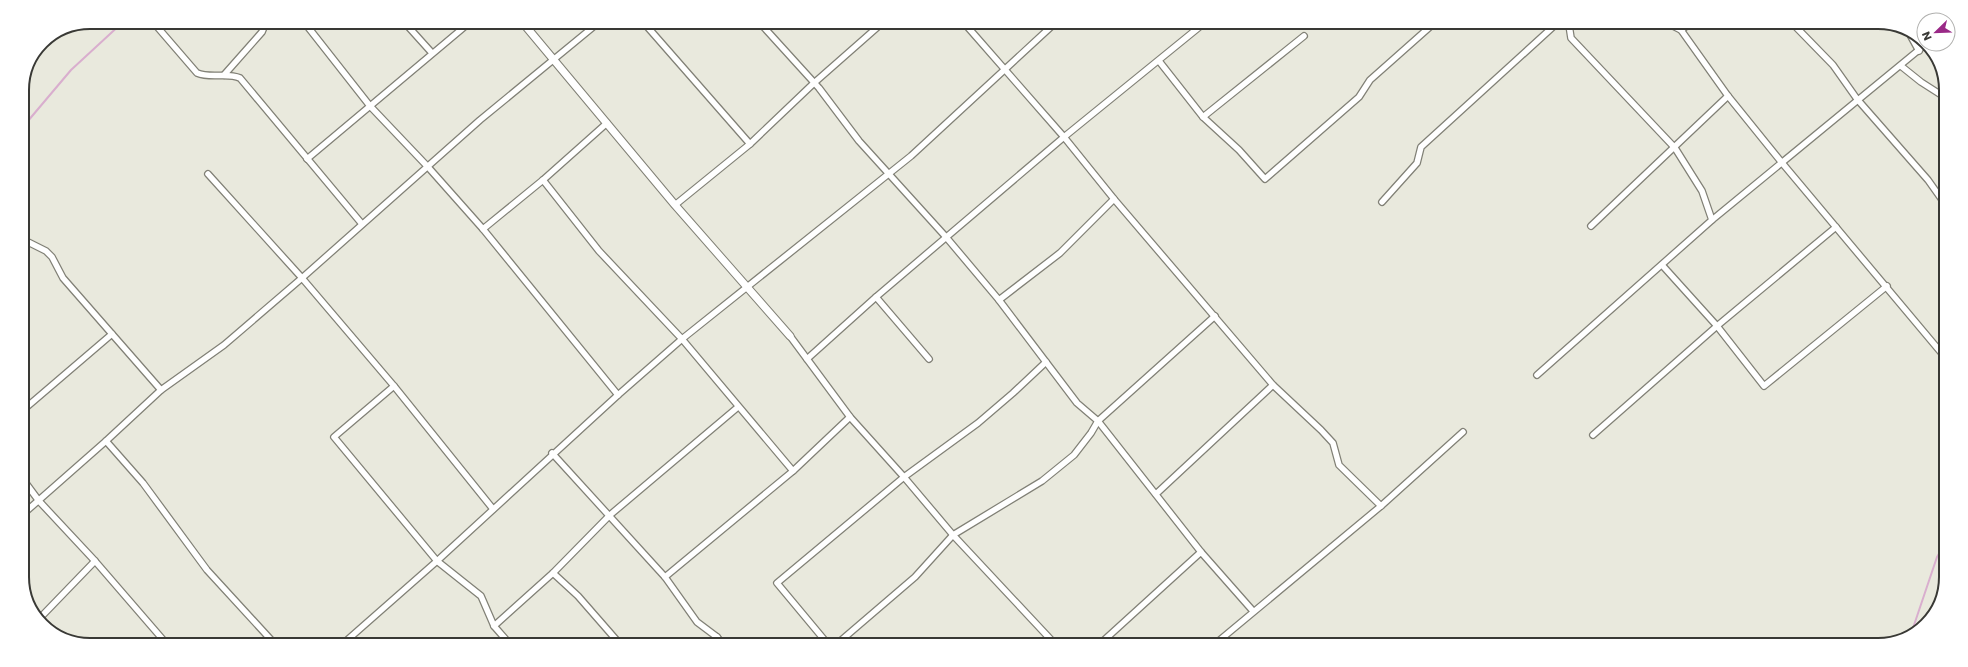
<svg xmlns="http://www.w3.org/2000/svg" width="1968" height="667" font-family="Poppins,sans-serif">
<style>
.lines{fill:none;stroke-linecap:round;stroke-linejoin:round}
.stream{stroke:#d9aece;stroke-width:2}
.minor-casing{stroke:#818076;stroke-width:8}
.tertiary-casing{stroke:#818076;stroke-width:9}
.minor{stroke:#fff;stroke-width:5.5}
.tertiary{stroke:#fff;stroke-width:7}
.rim{fill:none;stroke:#393935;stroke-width:2}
</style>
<rect width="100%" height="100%" fill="#e9e9dd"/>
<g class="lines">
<!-- stream -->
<g class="stream">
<polyline points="22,128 71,70 123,22"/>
<polyline points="1911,634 1937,557 1943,547"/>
</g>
<defs>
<g id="minor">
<path d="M153 22 197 73C211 79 227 72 240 78L362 224"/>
<polyline points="304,22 370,106 428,167 483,229 618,395"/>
<polyline points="405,23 432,53"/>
<polyline points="644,23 750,144"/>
<polyline points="760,23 819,88 859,141 946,237 999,300 1060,253 1114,199"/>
<polyline points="965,24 1064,137 1114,199 1273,385 1321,430 1333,443 1339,465 1381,506"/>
<polyline points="1671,25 1681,30 1728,96 1783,164 1944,356"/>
<polyline points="1794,25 1833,65 1857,99 1928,180 1945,204"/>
<polyline points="1681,30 1688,25"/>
<polyline points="1908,31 1919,51"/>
<polyline points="1159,61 1203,117 1239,150 1265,179 1359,97 1370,80 1432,25"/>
<polyline points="1901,66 1921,82 1946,98"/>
<polyline points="224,75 262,32 266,22"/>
<polyline points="1203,117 1304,36"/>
<polyline points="307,159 469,23"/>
<polyline points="208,174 302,278 394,386 493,509"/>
<polyline points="543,180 599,251 682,339 793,471"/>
<polyline points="1382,202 1417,163 1421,147 1555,25"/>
<polyline points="675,205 750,144 814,83 881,24"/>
<polyline points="1712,220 1926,44"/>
<polyline points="1591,226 1728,96"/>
<polyline points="483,229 543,180 607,123"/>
<polyline points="22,239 46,251 52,257 63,278 161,390"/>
<polyline points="1662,265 1717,326 1764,386 1887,286"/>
<polyline points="876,297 929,359"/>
<polyline points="999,300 1077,403 1098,421 1201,552"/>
<polyline points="790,336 850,417 904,477 953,535 1054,643"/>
<polyline points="807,359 876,297 1064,137 1203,24"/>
<polyline points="1537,375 1712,220 1702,191 1675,148 1571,38 1569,25"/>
<polyline points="394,386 334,437 437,561 481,596 494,626 508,642"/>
<polyline points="22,411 112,334"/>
<polyline points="1593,435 1717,326 1836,227"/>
<polyline points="106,441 143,483 207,570 273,642"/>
<polyline points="552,453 665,577 697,622 717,637 722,643"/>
<polyline points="22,478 39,501 95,561 165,642"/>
<polyline points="1156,494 1273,385"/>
<polyline points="22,515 106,441 161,390 224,345 302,278 480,120 598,23"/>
<polyline points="553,573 578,596 619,643"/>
<polyline points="665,577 793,471 850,417"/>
<polyline points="38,620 95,561"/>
<polyline points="494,626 553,573 610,515 738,407"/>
<polyline points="345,642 437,561 618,395 682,339 911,156 1054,24"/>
<polyline points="711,643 717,637"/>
<polyline points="827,643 777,583 904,477 978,423 1013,393 1046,362"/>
<polyline points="838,643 915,577 953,535 1042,481 1074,455 1091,433 1098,421 1215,316"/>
<polyline points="1101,643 1201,552 1253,611"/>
<polyline points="1215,644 1381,506 1463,432"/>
</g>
<polyline id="tertiary" points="523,23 675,205 790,336"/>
</defs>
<!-- minor casing -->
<use href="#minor" class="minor-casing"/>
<!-- tertiary casing -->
<use href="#tertiary" class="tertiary-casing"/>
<!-- minor -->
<use href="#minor" class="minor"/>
<!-- tertiary -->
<use href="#tertiary" class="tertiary"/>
</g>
<!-- crop -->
<path d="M0 0H1968V667H0ZM90 29H1878A61 61 0 0 1 1939 90V577A61 61 0 0 1 1878 638H90A61 61 0 0 1 29 577V90A61 61 0 0 1 90 29Z" fill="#fff" fill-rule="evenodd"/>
<path class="rim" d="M90 29H1878A61 61 0 0 1 1939 90V577A61 61 0 0 1 1878 638H90A61 61 0 0 1 29 577V90A61 61 0 0 1 90 29Z"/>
<!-- north arrow -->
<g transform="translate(1936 32) rotate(247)"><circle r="19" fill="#ffffff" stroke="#b0b0ae"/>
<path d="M0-3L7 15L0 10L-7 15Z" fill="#9a2987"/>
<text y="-6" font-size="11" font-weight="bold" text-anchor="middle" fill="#393935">N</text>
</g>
</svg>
